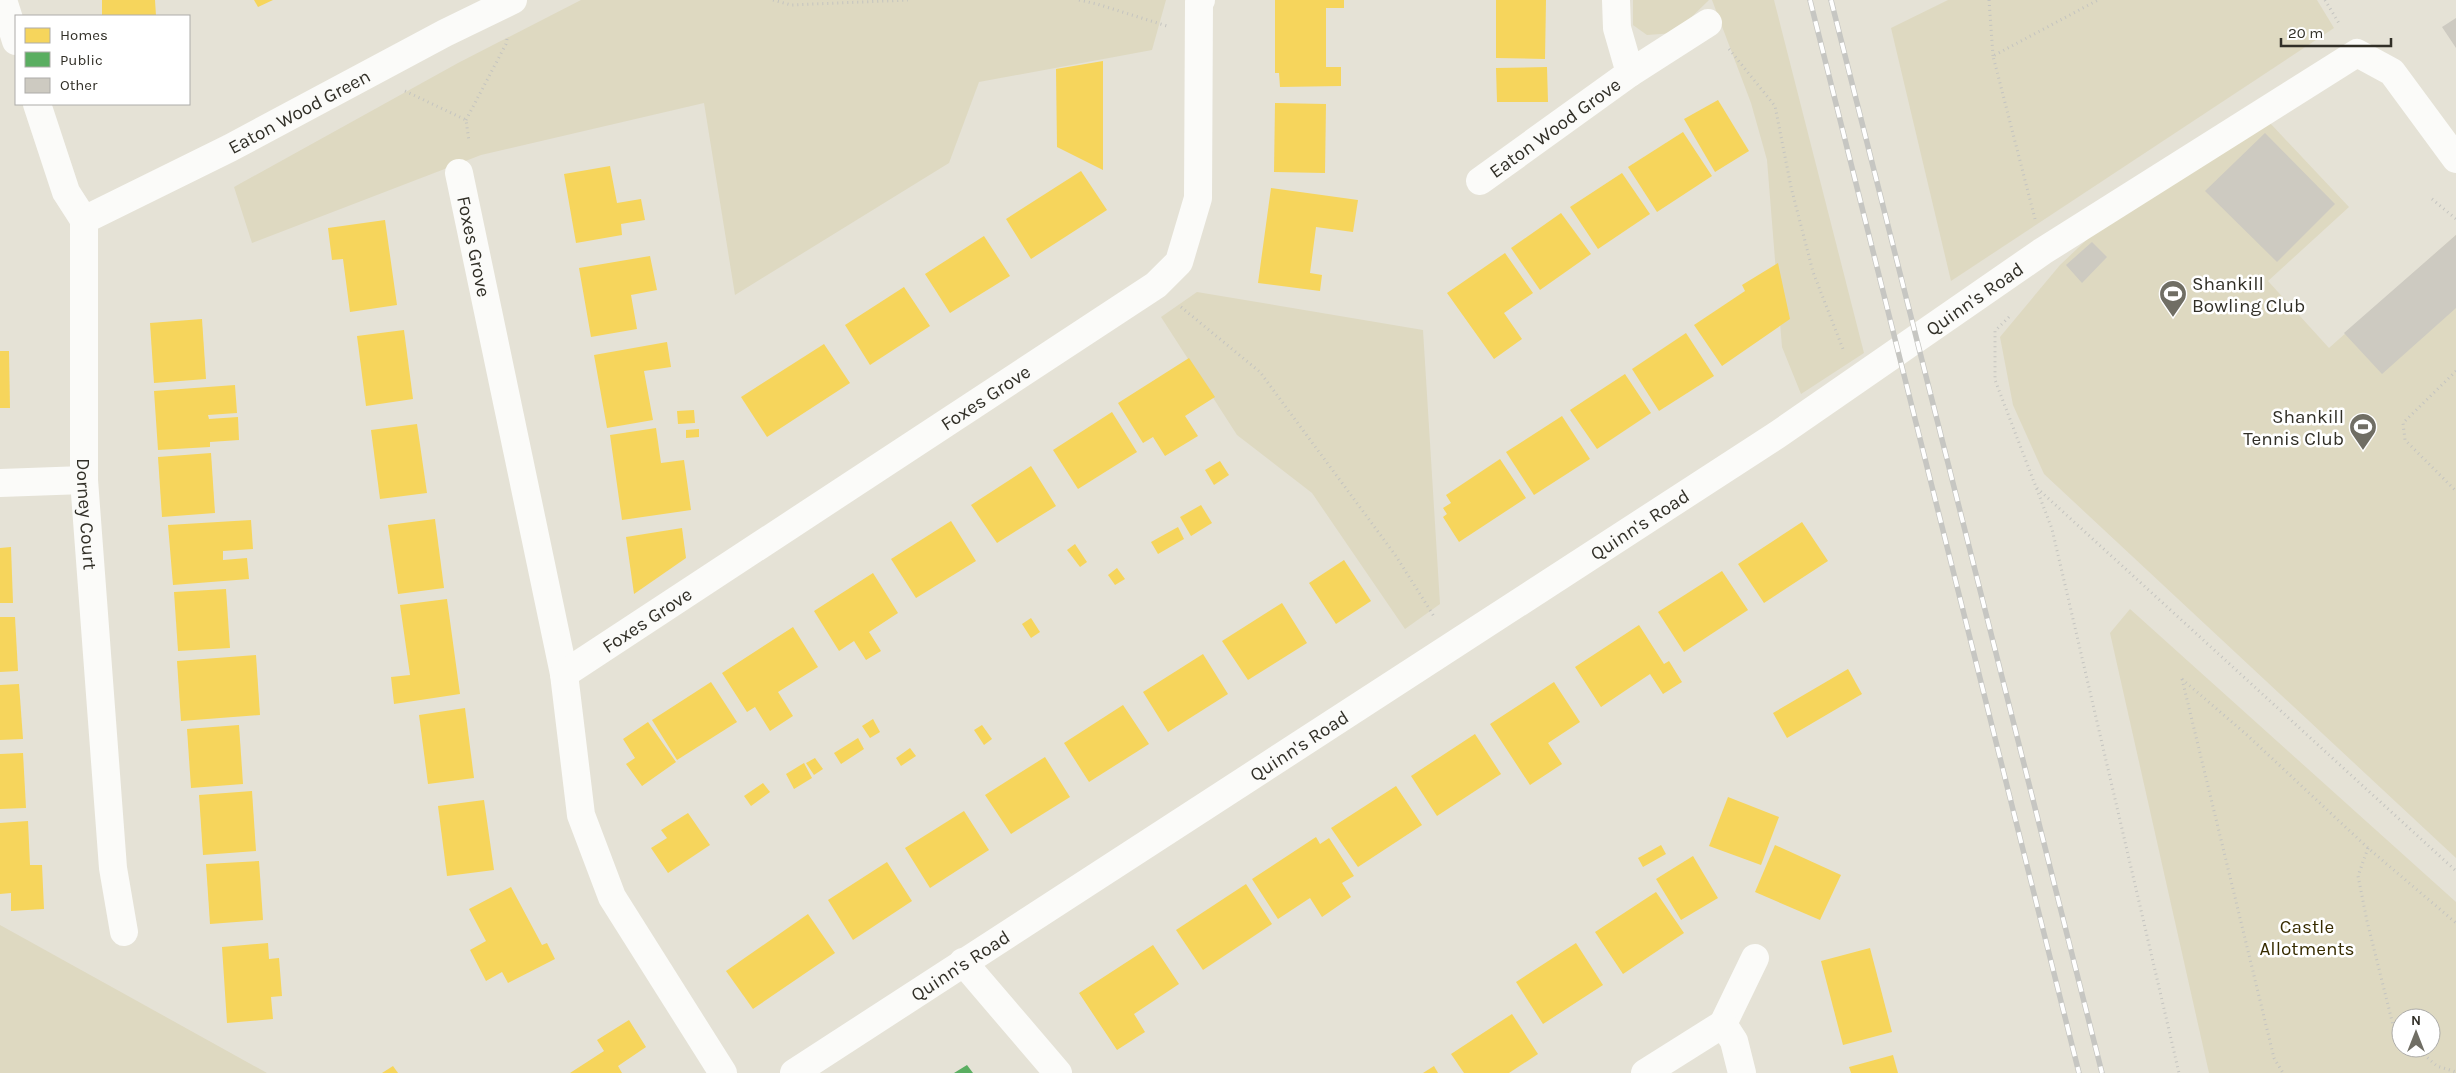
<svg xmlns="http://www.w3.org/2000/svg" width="2456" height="1073" font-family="Karla,sans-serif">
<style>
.green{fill:#ded9c1;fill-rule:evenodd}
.homes{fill:#f6d55c}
.public{fill:#5aae61}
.building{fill:#cdcac1}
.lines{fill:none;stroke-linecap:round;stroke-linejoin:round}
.path{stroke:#c4c4c0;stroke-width:3;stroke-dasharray:1 4;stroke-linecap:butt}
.minor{stroke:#fbfbf9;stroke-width:28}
.rail-casing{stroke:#c6c6c2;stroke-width:5.5}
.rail{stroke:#fff;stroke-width:4;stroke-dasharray:11;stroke-linecap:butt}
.labels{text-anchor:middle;stroke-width:5;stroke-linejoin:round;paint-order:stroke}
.street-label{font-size:19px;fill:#312f27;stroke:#fff}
.poi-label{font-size:19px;fill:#312f27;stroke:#fff;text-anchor:start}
.park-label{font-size:19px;fill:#372c00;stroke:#fff}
</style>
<rect width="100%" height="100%" fill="#e5e2d6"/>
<!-- green -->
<g class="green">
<polygon points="581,0 1166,0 1152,50 979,82 949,163 735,295 704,103 481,155 252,243 234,187 458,63"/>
<polygon points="1633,0 1709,0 1675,33 1647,35 1633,25"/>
<polygon points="1712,0 1774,0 1864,353 1801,394 1782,347 1767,160 1751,103"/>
<polygon points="1948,0 2317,0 2334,28 1951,281 1891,28"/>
<polygon points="2270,123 2349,207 2268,281 2329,348 2456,235 2456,858 2044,474 2013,405 2000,337 2060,265 2098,229"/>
<polygon points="1197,292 1423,330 1440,604 1405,629 1312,493 1237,435 1161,317"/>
<path d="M2130 609 2456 902V1073H2209L2110 633ZM2401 1018H2431V1048H2401Z"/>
<polygon points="0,925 267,1073 0,1073"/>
</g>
<!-- homes -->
<g class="homes">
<polygon points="102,0 155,0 156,16 102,16"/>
<polygon points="254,0 273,0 258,7"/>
<polygon points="1275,0 1344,0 1344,8 1326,8 1326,67 1341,67 1341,86 1280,87 1279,73 1275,73"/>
<polygon points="1496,0 1546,0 1545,59 1496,58"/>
<polygon points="1103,61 1103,170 1057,147 1056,69"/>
<polygon points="1547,67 1548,102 1497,102 1496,68"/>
<polygon points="1718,100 1749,151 1715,172 1684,119"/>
<polygon points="1275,103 1326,104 1325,173 1274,172"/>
<polygon points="1683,132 1712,176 1657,212 1628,167"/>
<polygon points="610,166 617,203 641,199 645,220 621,224 622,235 576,243 564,174"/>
<polygon points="1081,171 1107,210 1031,259 1006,219"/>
<polygon points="1622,173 1650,214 1598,249 1570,207"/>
<polygon points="1271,188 1358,200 1353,232 1316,227 1310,273 1322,275 1320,291 1258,283"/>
<polygon points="1561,213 1591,254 1540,290 1511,248"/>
<polygon points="385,220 397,305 350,312 343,259 332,260 328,228"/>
<polygon points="984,236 1010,276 950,313 925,274"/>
<polygon points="1505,253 1533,293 1504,313 1522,339 1494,359 1447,293"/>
<polygon points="650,256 657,290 631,295 637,329 591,337 579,268"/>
<polygon points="1778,263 1790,319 1722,366 1694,325 1745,291 1742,285"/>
<polygon points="904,287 930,326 870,365 845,325"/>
<polygon points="202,319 206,379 154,383 150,323"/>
<polygon points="404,330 413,399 366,406 357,336"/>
<polygon points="1686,333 1714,376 1659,411 1632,369"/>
<polygon points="667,342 671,367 644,371 653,420 607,428 594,355"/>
<polygon points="824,344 850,383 767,437 741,397"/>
<polygon points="0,351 9,351 10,408 0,408"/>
<polygon points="1189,358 1215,397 1185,416 1198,436 1165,456 1153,437 1143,443 1118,403"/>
<polygon points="1625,374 1651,413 1597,449 1570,410"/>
<polygon points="235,385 237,413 208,415 209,419 238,417 239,440 210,442 210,447 158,450 154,391"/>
<polygon points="694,410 695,423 678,424 677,411"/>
<polygon points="1112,412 1137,452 1078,489 1053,450"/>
<polygon points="1562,416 1590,459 1534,495 1506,452"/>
<polygon points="417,424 427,493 380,499 371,430"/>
<polygon points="656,428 661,463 684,460 691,510 622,520 610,435"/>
<polygon points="699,429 699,437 686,438 686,430"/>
<polygon points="211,453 215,513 162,517 158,457"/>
<polygon points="1500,459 1526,498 1459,542 1443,517 1447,514 1443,508 1451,503 1446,495"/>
<polygon points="1220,461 1229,475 1214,485 1205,470"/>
<polygon points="1031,466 1056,506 997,543 971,505"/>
<polygon points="1201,505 1212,523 1191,536 1180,517"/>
<polygon points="435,519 444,588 398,594 388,525"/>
<polygon points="251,520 253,549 223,551 223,560 247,558 249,579 173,585 168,525"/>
<polygon points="951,521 976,561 916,598 891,559"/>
<polygon points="1802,522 1828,561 1764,603 1738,564"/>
<polygon points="1178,527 1184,539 1158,554 1151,542"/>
<polygon points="682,528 686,558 634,594 626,537"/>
<polygon points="1075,544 1087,562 1080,567 1067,550"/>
<polygon points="11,547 13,603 0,603 0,548"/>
<polygon points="1344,560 1371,601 1336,624 1309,583"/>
<polygon points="1117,568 1125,579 1115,585 1108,575"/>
<polygon points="1722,571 1748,610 1684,652 1658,612"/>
<polygon points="873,573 898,613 869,632 881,651 866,660 854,641 839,651 814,611"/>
<polygon points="226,589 230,648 178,651 174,592"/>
<polygon points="447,599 460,694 394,704 391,677 410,675 400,605"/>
<polygon points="1282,603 1307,643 1248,680 1222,641"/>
<polygon points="0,617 15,617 18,671 0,672"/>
<polygon points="1031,618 1040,632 1031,638 1022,624"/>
<polygon points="1639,625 1664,664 1669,661 1682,682 1663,694 1650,674 1601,707 1575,667"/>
<polygon points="793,627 818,667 778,692 793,716 770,731 755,707 747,712 722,673"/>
<polygon points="1203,654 1228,694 1168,732 1143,692"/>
<polygon points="256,655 260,715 181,721 177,661"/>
<polygon points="1848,669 1862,694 1787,738 1773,713"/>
<polygon points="711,682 737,722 677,760 652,720"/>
<polygon points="1554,682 1580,722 1548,743 1562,764 1530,785 1490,724"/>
<polygon points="19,684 23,739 0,740 0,685"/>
<polygon points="1123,705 1149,744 1089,782 1064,743"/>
<polygon points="465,708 474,778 428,784 419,715"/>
<polygon points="873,719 880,732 870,738 862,726"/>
<polygon points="648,722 676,762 642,786 626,764 635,758 623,739"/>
<polygon points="239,725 243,784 191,788 187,729"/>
<polygon points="982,725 992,739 984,745 974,730"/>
<polygon points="1475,734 1501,774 1437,816 1411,776"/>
<polygon points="858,738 864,749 841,764 834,753"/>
<polygon points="910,748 916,756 901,766 896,758"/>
<polygon points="23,753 26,808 0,809 0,754"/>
<polygon points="1045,757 1070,797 1011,834 985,795"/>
<polygon points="815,758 823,769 814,775 806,763"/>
<polygon points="804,763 812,778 794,789 786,774"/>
<polygon points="763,783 770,792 751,806 744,796"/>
<polygon points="1396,786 1422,825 1358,867 1331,828"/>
<polygon points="252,791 256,851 203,855 199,795"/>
<polygon points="1728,797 1779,817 1761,865 1709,846"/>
<polygon points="484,800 494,870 447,876 438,806"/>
<polygon points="964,811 989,850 930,888 905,848"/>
<polygon points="688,813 710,845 668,873 651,848 667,838 661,830"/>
<polygon points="28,821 30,865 42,865 44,909 11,911 11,893 0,894 0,823"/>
<polygon points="1316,837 1320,844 1329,838 1354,876 1342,883 1351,897 1322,917 1310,898 1278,919 1252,879"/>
<polygon points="1661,845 1666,854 1643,867 1638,858"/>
<polygon points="1775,845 1841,875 1820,920 1755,892"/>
<polygon points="1693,856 1718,898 1681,920 1656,879"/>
<polygon points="259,861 263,920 210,924 206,864"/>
<polygon points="887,862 912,901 853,940 828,900"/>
<polygon points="1246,884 1272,924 1203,970 1176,930"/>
<polygon points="511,887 542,945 547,943 555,959 508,983 502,972 486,981 470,950 486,941 469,909"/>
<polygon points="1656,892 1684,933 1623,974 1595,932"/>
<polygon points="808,914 835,953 753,1009 726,971"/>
<polygon points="268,943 269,959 279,958 282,996 271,997 273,1019 227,1023 222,947"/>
<polygon points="1576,943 1603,985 1543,1024 1516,982"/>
<polygon points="1153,945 1179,984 1134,1014 1145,1032 1117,1050 1079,993"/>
<polygon points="1870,948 1892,1032 1843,1045 1821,961"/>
<polygon points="1512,1014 1538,1054 1509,1073 1464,1073 1451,1054"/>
<polygon points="629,1020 646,1047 618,1066 622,1073 570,1073 604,1051 597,1040"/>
<polygon points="1893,1055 1898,1073 1851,1073 1849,1067"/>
<polygon points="393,1066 398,1073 382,1073"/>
<polygon points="1434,1066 1438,1073 1423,1073"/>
</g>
<!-- public -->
<polygon class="public" points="967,1065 973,1073 954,1073"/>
<!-- building -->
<g class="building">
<polygon points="2456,18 2456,48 2442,27"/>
<polygon points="2265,133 2335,204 2277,262 2205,191"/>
<polygon points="2456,235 2456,308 2382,374 2344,333"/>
<polygon points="2092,242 2107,257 2082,283 2066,265"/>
</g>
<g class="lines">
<!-- path -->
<g class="path">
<polyline points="773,0 791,5 908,0"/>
<polyline points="1079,0 1097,4 1167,26"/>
<polyline points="1989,0 1993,56"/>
<polyline points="2325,0 2340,25"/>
<polyline points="1729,49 1775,106 1791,187 1813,272 1843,349"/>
<polyline points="405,91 466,120 469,141"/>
<polyline points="466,120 506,44 507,39"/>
<polyline points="2432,199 2456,219"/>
<polyline points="2035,219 1993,56 2098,0"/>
<polyline points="1181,307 1260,372 1396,556 1435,618"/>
<polyline points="2009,317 1995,331 1995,380 2052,529 2179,1073"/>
<polyline points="2456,371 2403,423 2405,440 2456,491"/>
<polyline points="2037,488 2456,871"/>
<polyline points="2182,679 2274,1058 2283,1073"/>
<polyline points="2182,679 2247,735 2368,848 2456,923"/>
<polyline points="2368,848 2358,876 2367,921 2394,1029 2401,1035"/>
<polyline points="2416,1048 2437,1066 2456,1072"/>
</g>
<!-- minor -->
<g class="minor">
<polyline points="3,0 16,41"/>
<polyline points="1630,73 1708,23"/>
<path id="s1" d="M37 104 66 192 84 220V480L113 868 124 932"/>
<path id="s2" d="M459 173 564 674 581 815 612 897 723 1073"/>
<path id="s3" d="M1480 181 1630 73 1617 28 1616 0"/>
<path id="s4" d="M84 220 230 148 445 33 513 0"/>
<polyline points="0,483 84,480"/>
<path id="s5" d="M564 674 1156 285 1179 262 1198 198 1199 2 1201 0"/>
<polyline points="963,962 1058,1073"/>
<polyline points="1723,1024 1755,958"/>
<path id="s6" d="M794 1073 1777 435 2043 251 2357 53 2392 72 2456 159"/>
<polyline points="1645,1073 1723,1024 1734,1041 1742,1073"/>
</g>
<defs>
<g id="rail">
<polyline points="1810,0 2079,1073"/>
<polyline points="1831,0 2102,1073"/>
</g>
</defs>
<!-- rail casing -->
<use href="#rail" class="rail-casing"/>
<!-- rail -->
<use href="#rail" class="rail"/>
</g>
<!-- icons -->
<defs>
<symbol id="stadium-pin" viewBox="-11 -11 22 30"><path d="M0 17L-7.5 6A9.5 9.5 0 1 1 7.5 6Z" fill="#706e64" stroke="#fff"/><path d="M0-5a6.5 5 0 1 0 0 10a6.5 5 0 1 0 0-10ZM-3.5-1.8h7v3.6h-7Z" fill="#fff"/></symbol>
</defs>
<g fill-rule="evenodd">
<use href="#stadium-pin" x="2157" y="278" width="32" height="43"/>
<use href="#stadium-pin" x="2347" y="411" width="32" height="43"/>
</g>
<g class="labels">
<!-- street labels -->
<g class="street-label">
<text dy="7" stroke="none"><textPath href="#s4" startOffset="241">Eaton Wood Green</textPath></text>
<text dy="7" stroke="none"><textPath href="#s3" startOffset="92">Eaton Wood Grove</textPath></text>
<text dy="7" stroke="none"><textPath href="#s2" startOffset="75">Foxes Grove</textPath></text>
<text dy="7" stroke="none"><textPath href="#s6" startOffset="1412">Quinn's Road</textPath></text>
<text dy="7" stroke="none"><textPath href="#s5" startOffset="504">Foxes Grove</textPath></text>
<text dy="7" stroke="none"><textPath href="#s1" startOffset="420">Dorney Court</textPath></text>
<text dy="7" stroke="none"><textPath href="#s6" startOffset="1008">Quinn's Road</textPath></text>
<text dy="7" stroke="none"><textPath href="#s5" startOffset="99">Foxes Grove</textPath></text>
<text dy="7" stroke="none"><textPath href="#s6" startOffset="602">Quinn's Road</textPath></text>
<text dy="7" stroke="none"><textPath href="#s6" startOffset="198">Quinn's Road</textPath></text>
</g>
<!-- poi labels -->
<g class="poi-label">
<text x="2192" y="290">Shankill<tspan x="2192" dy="22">Bowling Club</tspan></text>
<text x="2344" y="423" text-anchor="end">Shankill<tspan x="2344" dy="22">Tennis Club</tspan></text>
</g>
<!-- park labels -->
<g class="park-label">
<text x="2307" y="933">Castle<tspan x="2307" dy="22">Allotments</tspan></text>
</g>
</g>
<!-- legend -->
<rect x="15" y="15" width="175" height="90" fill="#ffffff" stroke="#adaca9"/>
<rect x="25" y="28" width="25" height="15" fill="#f6d55c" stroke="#adaca9"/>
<text x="60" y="40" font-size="15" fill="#312f27">Homes</text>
<rect x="25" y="52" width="25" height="15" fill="#5aae61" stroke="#adaca9"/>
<text x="60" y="65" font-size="15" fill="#312f27">Public</text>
<rect x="25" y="78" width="25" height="15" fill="#cdcac1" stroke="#adaca9"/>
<text x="60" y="90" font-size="15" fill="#312f27">Other</text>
<!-- north arrow -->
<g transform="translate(2416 1033)"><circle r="24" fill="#ffffff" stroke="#adaca9"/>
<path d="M0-4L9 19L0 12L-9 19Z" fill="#706e64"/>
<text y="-8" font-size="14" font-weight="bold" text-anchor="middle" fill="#312f27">N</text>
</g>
<!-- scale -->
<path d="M2281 38v8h110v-8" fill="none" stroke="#312f27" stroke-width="2.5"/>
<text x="2288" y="38" font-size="15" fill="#312f27" stroke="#ffffff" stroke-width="4" paint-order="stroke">20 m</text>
</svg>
